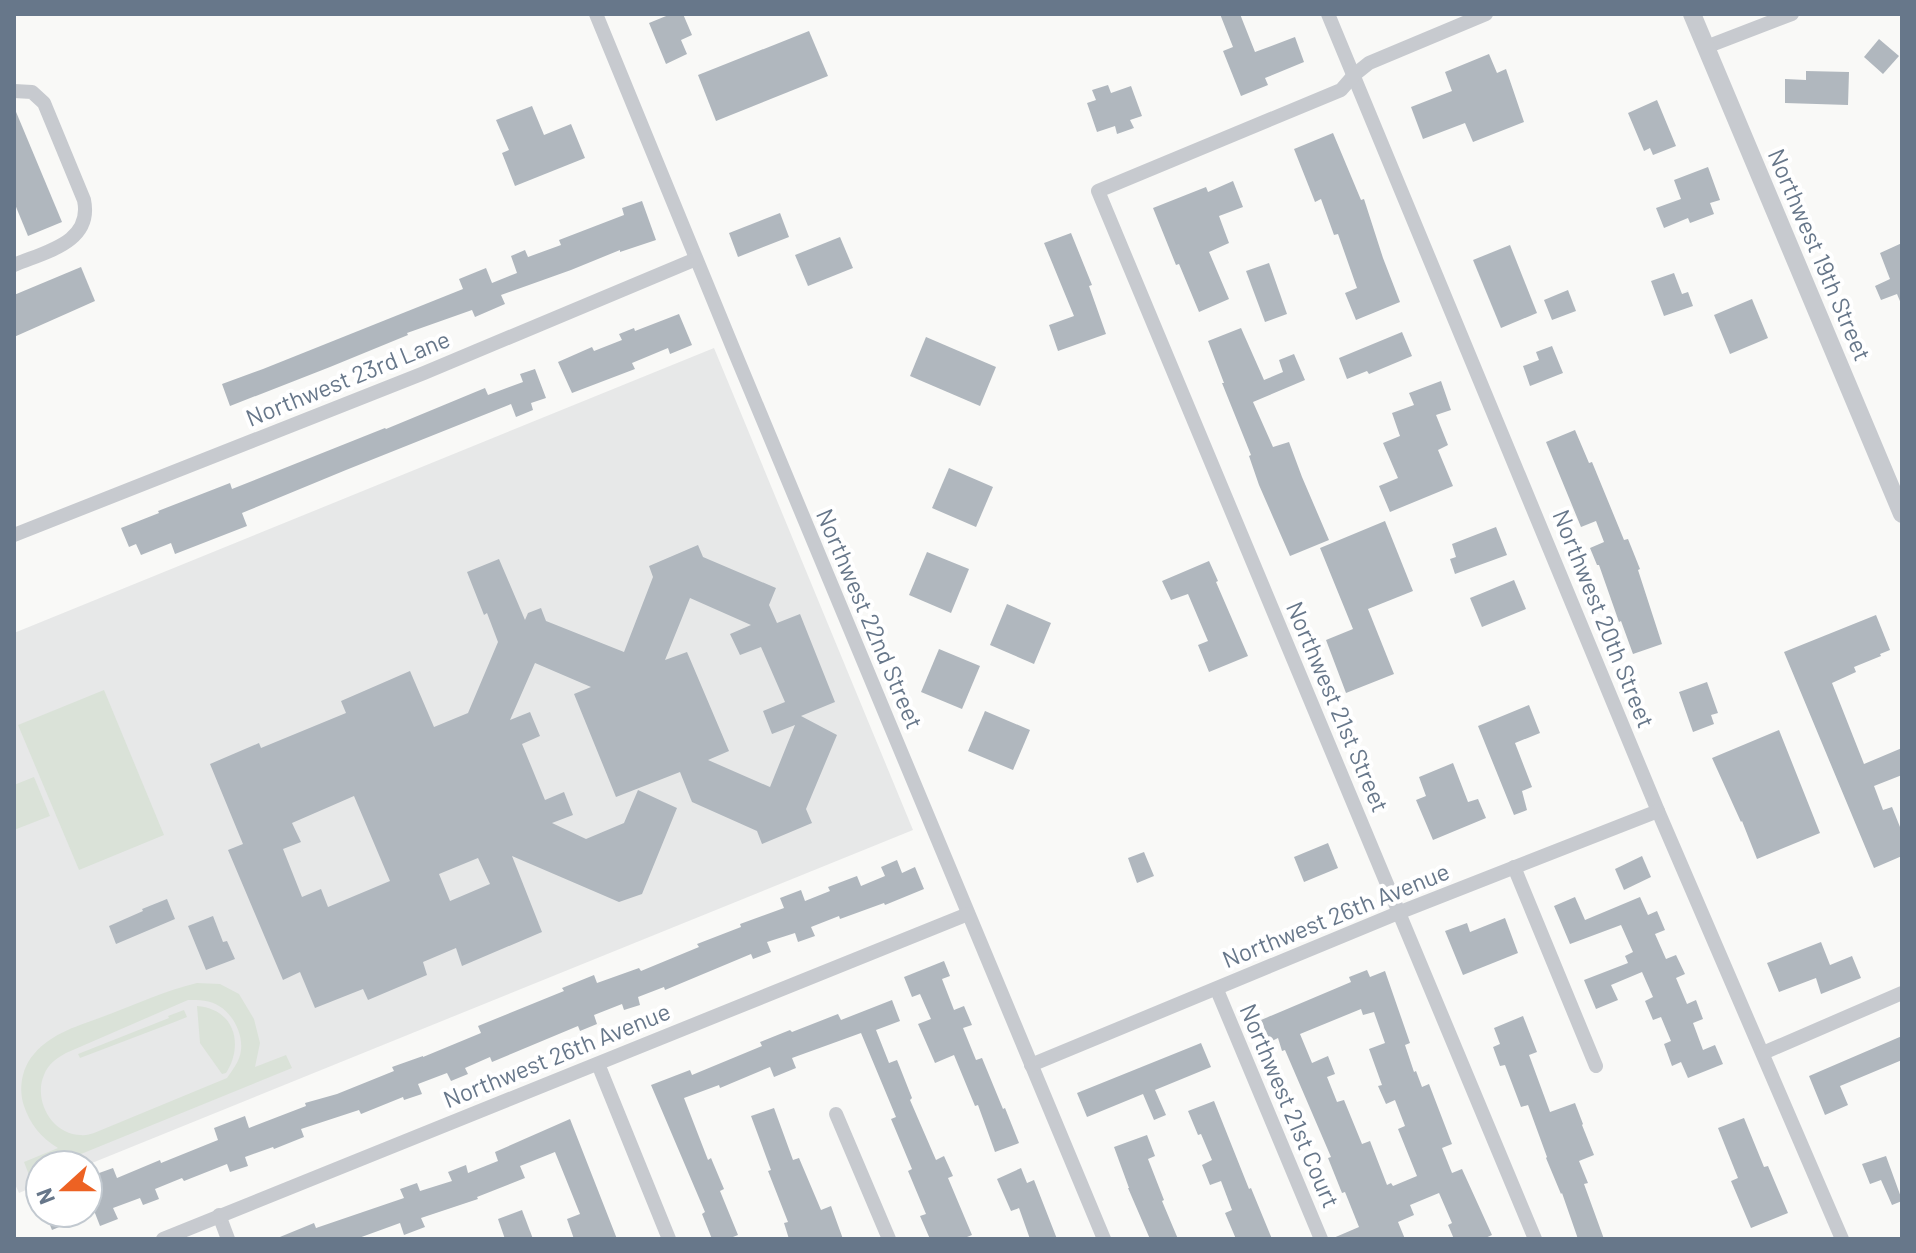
<svg xmlns="http://www.w3.org/2000/svg" width="1916" height="1253" font-family="Barlow,sans-serif">
<style>
.built{fill:#e7e8e8}
.green{fill:#dae2d8;fill-rule:evenodd}
.building{fill:#b0b7be;fill-rule:evenodd}
.lines{fill:none;stroke-linecap:round;stroke-linejoin:round}
.minor{stroke:#c7cacf;stroke-width:14}
.tertiary{stroke:#c7cacf;stroke-width:18}
.labels{text-anchor:middle;stroke-width:8;stroke-linejoin:round;paint-order:stroke}
.street-label{font-size:24px;fill:#67778a;stroke:#fff}
</style>
<rect width="100%" height="100%" fill="#f9f9f7"/>
<!-- built -->
<polygon class="built" points="714,348 913,830 87,1165 40,1165 40,1184 19,1193 14,1182 14,633"/>
<!-- green -->
<g class="green">
<polygon points="104,690 164,835 79,870 18,725"/>
<polygon points="34,777 50,816 14,830 14,785"/>
<path d="M197 983 220 984 239 994 254 1019 260 1043 255 1067 286 1055 292 1068 54 1165H40V1171L29 1175 24 1162 58 1148C41 1138 30 1124 24 1106 18 1089 22 1067 34 1054 52 1032 84 1024 110 1014 139 1003 167 990 197 983ZM188 1000C199 1000 210 1000 219 1006 233 1014 243 1034 241 1050 240 1061 233 1069 227 1078L94 1133C90 1134 85 1136 81 1135 52 1135 33 1100 44 1075 48 1064 57 1058 66 1053Z"/>
<path d="M197 1006C235 1009 244 1045 226 1073L222 1074 200 1043Z"/>
<polygon points="184,1010 187,1017 172,1023 80,1058 78,1054 169,1018 168,1016"/>
</g>
<!-- building -->
<g class="building">
<polygon points="671,14 683,14 692,35 681,40 687,54 666,64 649,23"/>
<polygon points="1220,14 1240,14 1255,52 1295,37 1304,62 1265,78 1268,85 1241,96 1223,51 1233,47"/>
<polygon points="809,31 828,76 716,121 698,75"/>
<polygon points="1879,39 1899,56 1883,74 1864,57"/>
<polygon points="1489,54 1497,73 1506,69 1524,122 1473,142 1465,123 1423,139 1411,107 1452,91 1445,72"/>
<polygon points="1806,71 1849,72 1848,105 1785,103 1785,79 1806,80"/>
<polygon points="1108,85 1111,93 1131,86 1142,116 1130,120 1134,128 1117,134 1115,126 1097,132 1087,103 1096,100 1092,90"/>
<polygon points="1657,100 1676,146 1653,155 1650,148 1644,151 1628,113"/>
<polygon points="532,106 544,135 571,124 585,158 515,186 502,153 509,150 496,120"/>
<polygon points="14,107 62,222 28,236 14,202"/>
<polygon points="1333,133 1361,200 1364,199 1383,258 1400,302 1356,320 1345,293 1357,288 1338,234 1334,235 1321,199 1315,202 1294,149"/>
<polygon points="1708,167 1720,200 1710,203 1714,214 1690,223 1688,218 1664,228 1656,208 1681,199 1674,180"/>
<polygon points="1233,181 1243,207 1219,216 1229,243 1209,252 1229,299 1199,312 1179,264 1176,265 1153,208 1206,187 1208,192"/>
<polygon points="642,201 656,240 620,252 620,250 571,270 501,295 505,304 475,317 472,310 407,333 408,335 330,367 230,406 222,384 263,369 463,289 459,279 486,268 492,283 517,273 511,256 525,250 528,257 561,245 559,240 624,215 622,208"/>
<polygon points="780,213 789,237 738,257 729,233"/>
<polygon points="1071,233 1092,285 1089,286 1106,334 1058,351 1049,325 1074,316 1044,243"/>
<polygon points="840,237 853,268 808,286 795,255"/>
<polygon points="1902,243 1902,306 1897,294 1881,300 1875,286 1890,279 1880,253"/>
<polygon points="1510,245 1537,313 1501,328 1473,260"/>
<polygon points="1269,263 1287,314 1265,322 1246,271"/>
<polygon points="81,267 95,301 14,337 14,295"/>
<polygon points="1674,273 1682,294 1688,292 1693,306 1664,316 1651,281"/>
<polygon points="1568,290 1576,311 1552,320 1544,300"/>
<polygon points="1752,299 1768,338 1730,354 1714,315"/>
<polygon points="679,314 692,345 670,354 668,348 632,363 635,369 572,393 558,362 592,347 594,351 622,340 619,334 634,328 635,331"/>
<polygon points="1241,328 1264,380 1283,372 1279,360 1294,354 1305,380 1253,402 1273,447 1289,442 1302,477 1329,540 1290,556 1259,485 1249,456 1251,455 1222,383 1224,383 1208,341"/>
<polygon points="1402,332 1412,356 1369,374 1367,371 1347,379 1339,358"/>
<polygon points="926,337 996,367 980,406 910,376"/>
<polygon points="1552,346 1563,373 1530,386 1523,366 1539,360 1536,352"/>
<polygon points="535,369 546,398 531,403 533,410 516,417 511,404 346,470 242,513 247,526 175,554 171,543 141,555 136,544 129,547 121,528 159,513 158,511 230,483 232,489 385,428 386,429 485,388 488,395 523,382 520,374"/>
<polygon points="1441,381 1451,410 1436,415 1448,445 1438,450 1453,486 1390,512 1379,486 1398,478 1383,443 1400,436 1392,413 1414,405 1409,393"/>
<polygon points="1575,430 1589,463 1592,462 1624,540 1628,539 1640,569 1638,570 1662,644 1633,654 1621,621 1619,622 1599,565 1597,565 1590,548 1604,542 1596,521 1581,527 1546,442"/>
<polygon points="949,468 993,487 976,527 932,508"/>
<polygon points="1385,521 1413,591 1368,609 1394,674 1346,693 1326,640 1353,629 1320,548"/>
<polygon points="1496,527 1507,555 1455,574 1450,559 1456,557 1452,544"/>
<path d="M698 545 703 557 776 588 769 605 777 623 800 614 835 702 801 716 837 735 806 809 812 823 762 844 757 831 692 802 680 772 616 797 574 694 591 687 535 663 510 720 530 712 540 736 522 744 545 800 564 792 573 815 552 823 586 839 624 823 638 790 677 808 642 894 619 902 512 856 542 932 462 966 456 948 423 962 427 975 368 1000 363 989 315 1008 300 972 283 980 228 850 243 844 210 764 259 743 261 748 346 713 341 701 410 671 434 727 468 713 498 642 487 613 484 615 467 572 499 559 525 620 528 613 541 608 546 621 624 652 653 577 649 566ZM690 598 751 625 730 634 740 655 761 647 785 702 763 711 772 734 795 725 770 787 708 760 729 751 687 652 665 660ZM354 796 390 881 328 907 321 889 302 897 283 849 301 842 292 823ZM478 858 490 884 450 901 439 874Z"/>
<polygon points="927,552 969,569 951,613 909,595"/>
<polygon points="1209,561 1218,581 1216,582 1248,656 1209,672 1198,645 1208,641 1188,594 1171,600 1162,581"/>
<polygon points="1514,580 1526,609 1482,627 1470,598"/>
<polygon points="1007,604 1051,623 1034,664 990,645"/>
<polygon points="1876,615 1890,650 1880,654 1881,656 1854,667 1856,672 1832,683 1864,764 1902,748 1902,775 1874,786 1883,810 1892,807 1902,832 1902,856 1874,868 1784,652"/>
<polygon points="939,649 980,666 962,709 921,692"/>
<polygon points="1707,682 1718,713 1711,715 1714,724 1693,732 1679,692"/>
<polygon points="1529,705 1540,733 1515,743 1532,787 1522,791 1527,810 1514,815 1478,726"/>
<polygon points="985,711 1030,730 1013,770 968,751"/>
<polygon points="1779,730 1820,833 1757,859 1742,821 1741,822 1712,758"/>
<polygon points="1453,763 1468,802 1478,799 1486,818 1433,840 1416,800 1426,796 1419,777"/>
<polygon points="1328,843 1338,868 1304,882 1294,857"/>
<polygon points="1144,852 1154,876 1137,883 1128,858"/>
<polygon points="1642,856 1651,877 1624,890 1615,869"/>
<polygon points="897,860 902,873 915,867 924,889 885,905 884,903 840,919 839,916 811,927 815,936 798,942 795,933 767,942 771,952 753,959 751,954 665,990 664,987 638,997 640,1005 624,1010 622,1004 594,1015 597,1024 580,1031 578,1026 492,1062 490,1057 465,1068 468,1074 451,1081 447,1073 418,1084 422,1094 404,1100 403,1097 361,1114 359,1110 301,1129 304,1137 274,1149 273,1147 245,1157 248,1166 230,1172 227,1164 184,1181 182,1178 155,1189 159,1199 143,1205 140,1198 113,1208 118,1219 100,1226 88,1195 88,1177 113,1168 117,1178 160,1160 161,1163 218,1140 214,1128 245,1116 249,1128 306,1106 305,1103 337,1094 394,1071 392,1067 423,1056 423,1057 481,1033 478,1026 564,991 562,988 594,975 597,983 639,968 641,971 699,947 697,944 741,927 740,924 784,908 780,898 801,890 805,901 830,891 828,887 857,876 861,886 885,876 881,867"/>
<polygon points="1575,897 1585,920 1640,897 1648,915 1657,911 1665,930 1655,934 1666,959 1676,955 1685,974 1676,978 1687,1004 1696,1000 1703,1019 1693,1023 1703,1050 1715,1045 1723,1064 1688,1078 1681,1062 1672,1066 1664,1044 1671,1041 1661,1017 1653,1020 1645,1001 1653,997 1642,972 1611,985 1618,1000 1596,1009 1584,980 1628,963 1625,956 1633,952 1621,925 1570,944 1554,906"/>
<polygon points="167,899 175,919 116,944 109,926 143,911 142,909"/>
<polygon points="213,916 223,942 227,941 235,959 206,970 188,926"/>
<polygon points="1505,918 1518,953 1463,975 1445,931 1467,923 1470,932"/>
<polygon points="1821,942 1830,965 1852,956 1861,978 1821,994 1816,978 1779,992 1767,963"/>
<polygon points="944,961 950,976 942,979 954,1010 964,1006 972,1025 963,1028 976,1060 982,1058 1003,1109 1005,1108 1019,1143 995,1152 978,1105 975,1106 954,1055 935,1063 918,1024 931,1019 920,994 912,997 904,977"/>
<path d="M1367 970 1370 977 1385 971 1410 1043 1405 1045 1414 1072 1416 1071 1422 1087 1429 1084 1452 1144 1442 1148 1452 1173 1462 1169 1492 1235 1483 1239H1454L1448 1225 1452 1223 1439 1193 1410 1205 1414 1215 1398 1222 1405 1239H1331L1359 1227 1345 1192 1342 1193 1328 1158 1331 1157 1285 1050 1282 1051 1278 1038 1270 1042 1261 1020 1351 982 1349 977ZM1361 1009 1363 1015 1374 1012 1385 1043 1369 1049 1382 1085 1378 1086 1386 1104 1395 1100 1405 1126 1398 1129 1417 1176 1393 1186 1391 1183 1387 1185 1370 1141 1362 1144 1344 1100 1337 1102 1327 1077 1335 1074 1328 1056 1312 1063 1300 1034Z"/>
<polygon points="892,1000 900,1021 876,1030 889,1063 897,1060 912,1098 910,1100 936,1160 944,1156 953,1176 948,1178 972,1235 962,1239 930,1239 920,1216 926,1214 908,1171 912,1169 891,1119 896,1117 861,1033 792,1058 796,1068 774,1077 770,1067 720,1088 719,1085 684,1098 708,1160 711,1158 724,1189 720,1191 738,1235 728,1239 712,1239 702,1214 705,1212 651,1085 690,1070 692,1075 762,1046 760,1042 790,1030 792,1032 838,1014 841,1020"/>
<polygon points="1523,1016 1537,1052 1529,1055 1550,1112 1575,1103 1583,1124 1582,1125 1594,1155 1579,1161 1588,1183 1584,1184 1604,1239 1578,1239 1562,1193 1561,1194 1546,1158 1547,1157 1528,1105 1521,1107 1505,1065 1500,1066 1493,1047 1500,1044 1494,1028"/>
<polygon points="1902,1036 1902,1060 1840,1086 1848,1105 1825,1115 1809,1076"/>
<polygon points="1201,1043 1211,1067 1155,1090 1166,1115 1154,1120 1143,1094 1087,1117 1077,1093"/>
<polygon points="1214,1101 1249,1189 1251,1188 1272,1239 1236,1239 1225,1213 1232,1210 1221,1181 1210,1185 1202,1165 1212,1160 1201,1134 1198,1135 1188,1111"/>
<polygon points="774,1108 793,1160 799,1158 821,1210 831,1206 843,1239 789,1239 784,1223 788,1222 768,1171 771,1170 751,1116"/>
<polygon points="1744,1118 1764,1167 1768,1166 1788,1213 1751,1228 1731,1181 1738,1178 1718,1128"/>
<polygon points="570,1119 617,1239 574,1239 567,1219 580,1214 555,1152 520,1166 525,1178 477,1197 478,1199 421,1218 425,1227 404,1235 400,1223 356,1239 275,1239 314,1223 316,1228 404,1198 400,1189 417,1183 420,1191 452,1181 448,1172 466,1165 468,1173 498,1161 495,1152"/>
<polygon points="1147,1135 1155,1156 1148,1159 1164,1200 1162,1201 1178,1239 1150,1239 1128,1188 1129,1188 1114,1147"/>
<polygon points="1886,1156 1902,1200 1902,1201 1892,1205 1881,1180 1870,1184 1862,1164"/>
<polygon points="1021,1168 1027,1183 1034,1180 1057,1239 1030,1239 1019,1208 1011,1211 997,1179"/>
<polygon points="522,1210 533,1239 505,1239 498,1219"/>
<polygon points="45,1213 93,1213 52,1230"/>
</g>
<g class="lines">
<!-- minor -->
<g class="minor">
<polyline points="596,14 735,353 1104,1239"/>
<polyline points="1328,14 1658,811 1842,1239"/>
<polyline points="1486,14 1369,63 1354,75 1341,90 1098,191 1535,1239"/>
<polyline points="1706,47 1792,14"/>
<path d="M14 91 32 92 44 103 84 200C93 243 44 252 14 265"/>
<polyline points="14,535 424,373 696,259"/>
<polyline points="1514,867 1596,1066"/>
<polyline points="1217,990 1321,1239"/>
<polyline points="1763,1053 1902,993"/>
<polyline points="598,1064 669,1239"/>
<polyline points="1031,1065 1398,913 1658,811"/>
<polyline points="836,1114 889,1239"/>
<polyline points="219,1215 228,1239"/>
<polyline points="163,1239 968,914"/>
</g>
<!-- tertiary -->
<polyline class="tertiary" points="1692,14 1902,514"/>
</g>
<g class="labels">
<!-- street labels -->
<g class="street-label">
<text transform="translate(1819 255) rotate(67)" y="8">Northwest 19th Street</text>
<text transform="translate(348 379) rotate(-22)" y="8">Northwest 23rd Lane</text>
<text transform="translate(869 619) rotate(67)" y="8">Northwest 22nd Street</text>
<text transform="translate(1603 619) rotate(68)" y="8">Northwest 20th Street</text>
<text transform="translate(1337 707) rotate(67)" y="8">Northwest 21st Street</text>
<text transform="translate(1336 916) rotate(-22)" y="8">Northwest 26th Avenue</text>
<text transform="translate(557 1056) rotate(-22)" y="8">Northwest 26th Avenue</text>
<text transform="translate(1289 1106) rotate(67)" y="8">Northwest 21st Court</text>
</g>
</g>
<!-- border -->
<rect width="1916" height="1253" fill="none" stroke="#67778a" stroke-width="32"/>
<!-- north arrow -->
<g transform="translate(64 1189) rotate(249)"><circle r="38" fill="#ffffff" stroke="#c2c9d0" stroke-width="2"/>
<path d="M0-6L14 30L0 20L-14 30Z" fill="#ed6223"/>
<text y="-12" font-size="22" font-weight="bold" text-anchor="middle" fill="#67778a">N</text>
</g>
</svg>
